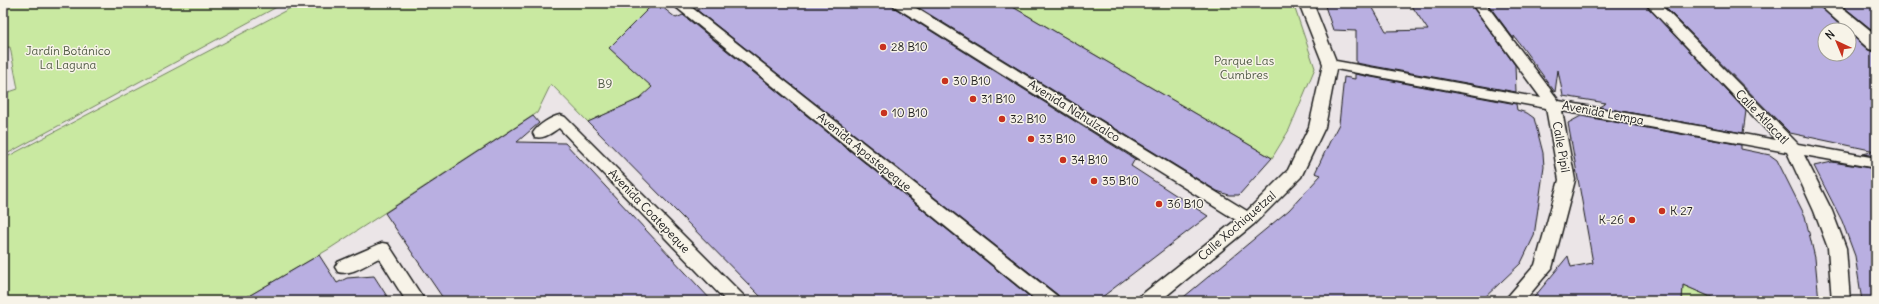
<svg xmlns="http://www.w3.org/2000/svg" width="1879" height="304" font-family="Delius,sans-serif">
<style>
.green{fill:#c9e9a1;stroke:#72825e}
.building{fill:#b9afe1;stroke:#1c1c1c}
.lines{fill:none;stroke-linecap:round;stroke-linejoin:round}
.street-casing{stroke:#1c1c1c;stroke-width:3}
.secondary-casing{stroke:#1c1c1c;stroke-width:3}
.street{fill:#f7f3e8;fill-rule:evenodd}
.secondary{fill:#f7f3e8;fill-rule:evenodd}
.poi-dot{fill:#c8321e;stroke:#f7f3e8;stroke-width:1.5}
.labels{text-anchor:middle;stroke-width:3;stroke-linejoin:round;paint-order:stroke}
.poi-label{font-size:12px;fill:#1c1c1c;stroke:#f7f3e8;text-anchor:start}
.park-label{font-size:12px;fill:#505a44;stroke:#f7f3e8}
.street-label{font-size:12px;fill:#1c1c1c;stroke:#f7f3e8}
</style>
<rect width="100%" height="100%" fill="#ebe5e7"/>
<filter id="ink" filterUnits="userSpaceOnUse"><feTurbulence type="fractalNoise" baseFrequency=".025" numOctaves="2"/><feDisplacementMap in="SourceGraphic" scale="8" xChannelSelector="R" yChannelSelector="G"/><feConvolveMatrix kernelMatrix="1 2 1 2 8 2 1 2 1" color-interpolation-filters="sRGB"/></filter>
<g filter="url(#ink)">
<!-- green -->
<g class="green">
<polygon points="3,3 284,3 3,156 3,94 18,89 10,47 3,48"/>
<polygon points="300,3 654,3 609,48 657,91 588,122 551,84 537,113 329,249 247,297 249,301 3,301 3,159"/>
<polygon points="1006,3 1293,3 1315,68 1289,130 1272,158"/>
<polygon points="1683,285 1720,301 1682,301"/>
</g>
<!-- building -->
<g class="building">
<polygon points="654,3 657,3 676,18 683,15 1035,301 765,301 588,122 639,99 652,87 609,48"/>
<polygon points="712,3 891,3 893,7 1138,161 1135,159 1131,166 1208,216 1097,301 1060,301 1058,295 697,10"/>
<polygon points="911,3 1006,3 1272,158 1239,195 1229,195 1217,191"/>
<polygon points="1324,3 1370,3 1386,31 1428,30 1410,3 1470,3 1515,65 1516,92 1356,63 1356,31 1333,30"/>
<polygon points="1487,3 1644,3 1746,111 1743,133 1599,107 1606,103 1563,96 1558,70 1555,92 1514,36 1514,39"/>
<polygon points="1661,3 1816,3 1845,30 1825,30 1825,54 1849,54 1849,33 1868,50 1876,52 1876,156 1863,154 1875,151 1790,133"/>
<polygon points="1839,3 1876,3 1876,33"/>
<polygon points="1355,74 1516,104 1517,110 1527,113 1534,118 1543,153 1544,167 1534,236 1521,263 1481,301 1179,301 1289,210 1321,175 1315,173 1331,139 1339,124 1344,77 1355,79"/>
<polygon points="533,116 539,123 517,142 565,143 712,301 445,301 385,213"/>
<polygon points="1581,116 1741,145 1741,149 1770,155 1777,160 1805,216 1815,258 1819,301 1720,301 1683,285 1682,301 1531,301 1568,256 1571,267 1593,263 1568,123"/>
<polygon points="1832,162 1876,169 1876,301 1862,301 1855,256 1842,221 1814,166"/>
<polygon points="319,255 337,283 347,278 374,276 390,301 240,301"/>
</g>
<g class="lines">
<defs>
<g id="street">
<polygon points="671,3 686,3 1057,296 1059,301 1037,301"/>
<polygon points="892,3 908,3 1247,211 1288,170 1309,127 1323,64 1299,3 1313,3 1336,61 1541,98 1471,3 1485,3 1559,101 1776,140 1645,3 1659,3 1798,144 1876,158 1876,168 1804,155 1832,211 1846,248 1850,301 1832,301 1828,248 1814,211 1787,152 1562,111 1575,180 1552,268 1524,301 1504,301 1535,265 1559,180 1546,108 1336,69 1325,127 1301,177 1254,224 1160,301 1138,301 1140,296 1236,220 894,6"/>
<path d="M560 115 565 117 744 296 746 301H726L559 128C551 133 545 139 535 137L533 133C538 125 551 117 560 115Z"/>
<path d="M382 243 388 244 425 301H406L379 258C367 264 351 276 338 272L335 267 338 262Z"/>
</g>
<polygon id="secondary" points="1817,3 1837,3 1876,35 1876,51 1869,49"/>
</defs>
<!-- street casing -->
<use href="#street" class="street-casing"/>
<!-- secondary casing -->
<use href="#secondary" class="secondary-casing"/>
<!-- street -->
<use href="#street" class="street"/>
<!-- secondary -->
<use href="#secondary" class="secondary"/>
</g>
</g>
<!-- markers -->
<g class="poi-dot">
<circle cx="883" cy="47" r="4"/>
<circle cx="945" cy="81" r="4"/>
<circle cx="973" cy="99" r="4"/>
<circle cx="884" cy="113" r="4"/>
<circle cx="1002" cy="119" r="4"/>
<circle cx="1031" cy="139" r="4"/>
<circle cx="1063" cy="160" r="4"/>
<circle cx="1094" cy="181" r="4"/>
<circle cx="1159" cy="204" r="4"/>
<circle cx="1662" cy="211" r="4"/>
<circle cx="1632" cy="220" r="4"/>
</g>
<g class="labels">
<!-- poi labels -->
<g class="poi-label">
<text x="891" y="51">28 B10</text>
<text x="953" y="85">30 B10</text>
<text x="981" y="103">31 B10</text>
<text x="892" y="117">10 B10</text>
<text x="1010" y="123">32 B10</text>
<text x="1039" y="143">33 B10</text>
<text x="1071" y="164">34 B10</text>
<text x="1102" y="185">35 B10</text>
<text x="1167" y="208">36 B10</text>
<text x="1670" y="215">K 27</text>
<text x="1624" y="224" text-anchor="end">K-26</text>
</g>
<!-- park labels -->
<g class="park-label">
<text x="68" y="55">Jardín Botánico<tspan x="68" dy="14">La Laguna</tspan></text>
<text x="1244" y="65">Parque Las<tspan x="1244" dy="14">Cumbres</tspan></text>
<text x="605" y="88">B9</text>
</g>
<!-- street labels -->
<g class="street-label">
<text transform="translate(1074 111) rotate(32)" y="4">Avenida Nahulzalco</text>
<text transform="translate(1603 113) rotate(11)" y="4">Avenida Lempa</text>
<text transform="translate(1762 117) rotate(46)" y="4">Calle Atlacatl</text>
<text transform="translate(1561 147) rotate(80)" y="4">Calle Pipil</text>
<text transform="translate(864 152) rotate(39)" y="4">Avenida Apastepeque</text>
<text transform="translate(649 211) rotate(46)" y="4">Avenida Coatepeque</text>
<text transform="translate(1237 226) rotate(-41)" y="4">Calle Xochiquetzal</text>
</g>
</g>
<!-- margin -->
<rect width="1879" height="304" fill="none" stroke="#f7f3e8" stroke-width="16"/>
<rect x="8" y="8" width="1863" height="288" fill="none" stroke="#1c1c1c" stroke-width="1.5" filter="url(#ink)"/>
<!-- north arrow -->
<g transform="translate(1837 42) rotate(316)"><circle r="19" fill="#f7f3e8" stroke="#9f9d96"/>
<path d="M0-3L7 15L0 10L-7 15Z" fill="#c8321e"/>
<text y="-6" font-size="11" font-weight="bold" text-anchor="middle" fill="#1c1c1c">N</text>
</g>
</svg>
